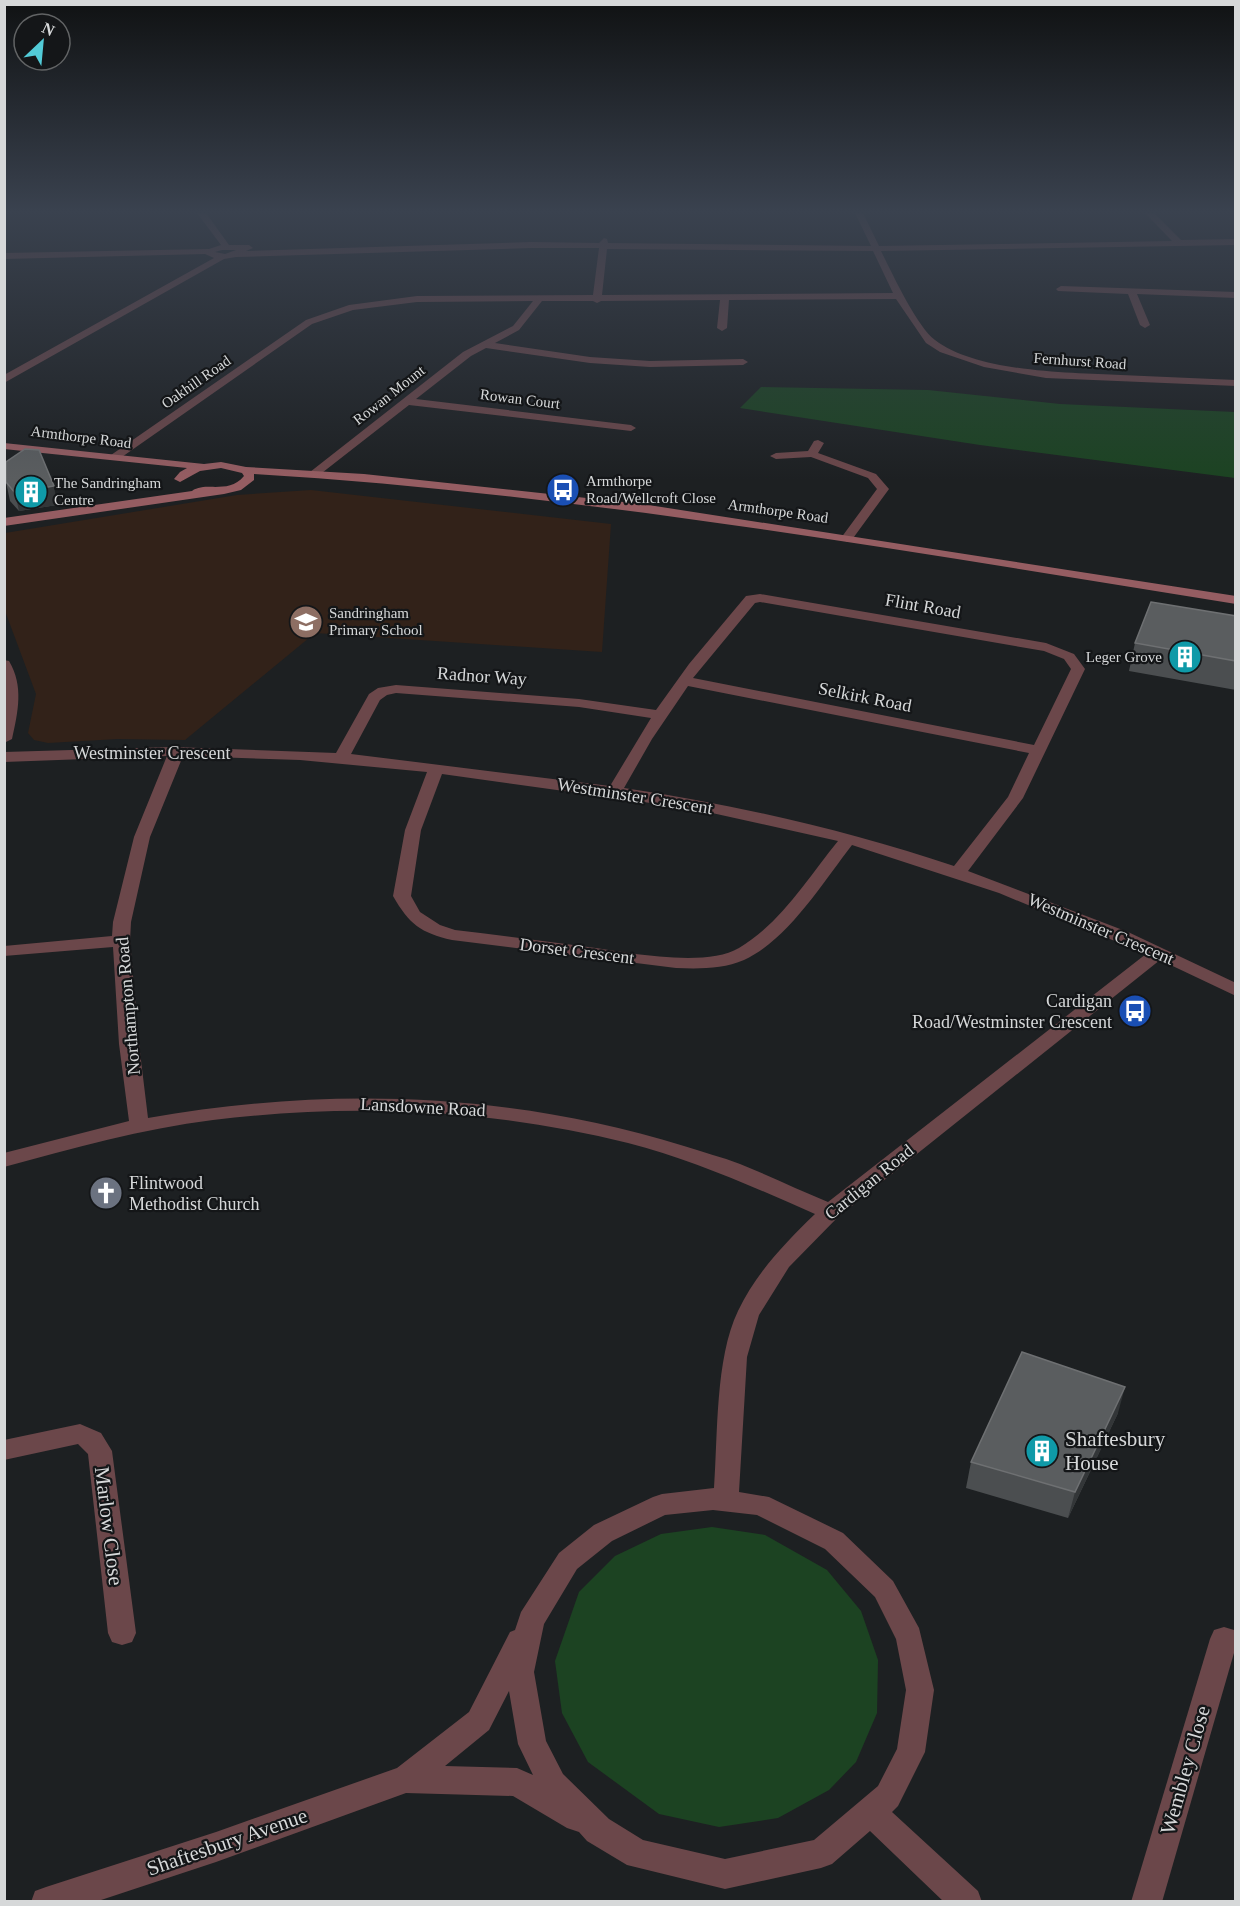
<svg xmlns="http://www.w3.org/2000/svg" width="1240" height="1906" font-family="'Times New Roman',serif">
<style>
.education{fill:#322219}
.green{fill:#1c4322}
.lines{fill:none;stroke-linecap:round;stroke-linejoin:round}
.street{fill:#6b474a;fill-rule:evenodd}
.secondary{fill:#955d62;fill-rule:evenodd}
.wall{fill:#4b4e50}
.shaded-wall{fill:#333638}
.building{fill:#5a5d5f;stroke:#6e7072;stroke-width:1.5}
.labels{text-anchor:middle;stroke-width:4.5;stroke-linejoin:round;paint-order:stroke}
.far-street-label{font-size:15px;fill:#d6d8d9;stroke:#141618}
.far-poi-label{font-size:15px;fill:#d6d8d9;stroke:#141618;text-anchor:start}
.street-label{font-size:18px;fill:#d6d8d9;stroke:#141618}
.poi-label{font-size:18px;fill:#d6d8d9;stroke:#141618;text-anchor:end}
.near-poi-label{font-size:21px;fill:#d6d8d9;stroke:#141618;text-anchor:start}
.near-street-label{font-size:21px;fill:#d6d8d9;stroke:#141618}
</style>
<rect width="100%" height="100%" fill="#1d2022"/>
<!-- education -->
<polygon class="education" points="311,490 611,524 602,652 315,633 185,740 118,739 48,743 34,740 28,733 36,694 5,611 5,533 237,495"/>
<!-- green -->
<g class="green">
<polygon points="761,387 928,390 1060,404 1235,412 1235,478 980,445 740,408"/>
<polygon points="712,1527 765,1535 827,1570 861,1611 878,1660 877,1713 856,1762 829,1790 778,1818 719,1827 659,1814 588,1762 562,1713 555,1661 579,1592 615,1556 661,1534"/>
</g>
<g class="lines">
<!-- street -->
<g class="street">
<path d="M197 213H206L229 245H249L253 248 246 251 531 242 599 243 604 238 607 239 608 243 871 246 855 213H863L879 246 1172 241 1145 213H1154L1181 240 1236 239V245L881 251C892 273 917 327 935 340 976 372 1070 373 1121 375 1159 377 1197 378 1236 380V386L1046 378 984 367 940 352 926 343 896 299 729 300 727 328 722 331 717 328 720 300 601 301 597 303 593 301H542L519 330 495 343 590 357 650 361 743 359 748 362 743 365 650 367 590 363 486 348 471 356 416 399 631 425 636 428 631 431 409 405 318 476H310V472L463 352 513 326 533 301 417 302 353 310 312 324 119 459H111V455L306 320 349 305 417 296 593 295 599 248H531L236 257 224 259 4 383V375L214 258 205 254 4 259V253L209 249 221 245ZM607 249 873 251 893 293 602 295ZM222 250H236L225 254 215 252Z"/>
<polygon points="1061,286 1236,292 1236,298 1137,294 1150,325 1145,328 1140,325 1128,294 1058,291 1056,289"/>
<polygon points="818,440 824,443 818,453 876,474 889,489 851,541 847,542 841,538 877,489 868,478 811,457 776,459 770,456 776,453 808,451 814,441"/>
<path d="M760 594 1046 643 1074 654 1085 669 1023 798 968 871 1128 932 1236 983V996L1160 960 838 1217 789 1267 759 1315 747 1357 739 1492 769 1497 843 1533 893 1581 919 1628 934 1690 925 1752 898 1806 892 1812 978 1891 982 1902H944L870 1831 832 1864 821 1868 725 1889 627 1865 587 1841 579 1832 567 1828 513 1796 406 1793 216 1862 95 1902H31L35 1891 46 1887 216 1832 397 1768 469 1712 510 1632 515 1630 521 1612 559 1553 594 1525 653 1497 662 1494 714 1488C718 1435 715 1359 738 1311 756 1273 785 1243 815 1214 754 1187 693 1160 628 1143 493 1109 351 1103 213 1120 142 1129 73 1148 4 1167V1153L129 1121 119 1044 113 947 4 956V946L112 936 113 922 134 837 167 756 4 762V752L173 747 336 753 369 694 378 688 396 685 579 699 656 710 689 664 746 596ZM760 602 1044 651 1064 659 1071 669 1034 745 693 678 755 603ZM688 686 1029 753 1008 797 954 866C846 830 737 805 624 788L652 739ZM396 693 579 707 651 718 610 786 351 754 380 700 387 695ZM183 756 300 760 427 772 405 830 393 896C409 924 421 933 452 940L676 968C699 969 723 969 744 960 787 941 824 881 852 845L999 893 1146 954 828 1202C799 1190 770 1176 740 1164 722 1157 702 1152 684 1146 509 1092 328 1086 148 1118L139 1044 130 941 131 922 150 837ZM442 774 694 809 838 841C808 878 780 924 739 948 703 969 622 951 581 946 539 940 497 935 455 930L440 925 420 912 411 896 421 830ZM713 1510 757 1515 825 1549 875 1597 896 1639 906 1690 897 1749 878 1786 814 1840 725 1859 643 1840 609 1819 563 1774 546 1741 534 1672 544 1624 577 1569 612 1541 665 1515ZM509 1691 518 1744 533 1775 517 1768 445 1766 489 1730Z"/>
<path d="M4 660 9 661C24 686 18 712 12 739L4 743Z"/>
<polygon points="80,1424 101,1433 112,1451 136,1633 132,1642 122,1645 112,1642 108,1633 88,1454 78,1444 4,1460 4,1440"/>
<polygon points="1224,1627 1234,1630 1236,1646 1162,1902 1131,1902 1210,1639 1214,1630"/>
</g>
<!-- secondary -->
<path class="secondary" d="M4 443 204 464 221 462 246 467 364 474 642 504 1236 596V604C910 552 584 494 254 474V480L241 490 224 494 4 526V518L192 491C206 481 228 495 244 476L242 473 221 468 200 471 180 482 174 479 180 472 187 468 4 449Z"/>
</g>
<!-- wall -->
<g class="wall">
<polygon points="6,482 57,505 19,511 10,501"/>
<polygon points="1236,616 1236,690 1129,671 1135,643"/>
<polygon points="1118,1413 1068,1518 966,1488 971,1462"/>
</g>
<!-- shaded-wall -->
<g class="shaded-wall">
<polygon points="54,486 57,505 19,511 15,493"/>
<polygon points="1125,1387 1118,1413 1068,1518 1075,1492"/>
</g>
<!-- building -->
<g class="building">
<polygon points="25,449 39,450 54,486 15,493 6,482 6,462"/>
<polygon points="1151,602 1236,616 1236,661 1135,643"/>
<polygon points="1022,1352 1125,1387 1075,1492 971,1462"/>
</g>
<!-- sky -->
<linearGradient id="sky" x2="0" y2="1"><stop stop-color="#101213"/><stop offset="0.44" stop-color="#3a424f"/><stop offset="1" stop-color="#3a424f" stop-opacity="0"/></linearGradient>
<rect width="1240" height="480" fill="url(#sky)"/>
<!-- icons -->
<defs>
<symbol id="bus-disc" viewBox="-11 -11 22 22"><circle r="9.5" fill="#1a4fb4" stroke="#141618"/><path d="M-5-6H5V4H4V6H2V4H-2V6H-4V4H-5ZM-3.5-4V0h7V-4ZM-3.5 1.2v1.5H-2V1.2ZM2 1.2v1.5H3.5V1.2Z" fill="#fff"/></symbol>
<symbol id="building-disc" viewBox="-11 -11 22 22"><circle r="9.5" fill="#0f9aa8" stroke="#141618"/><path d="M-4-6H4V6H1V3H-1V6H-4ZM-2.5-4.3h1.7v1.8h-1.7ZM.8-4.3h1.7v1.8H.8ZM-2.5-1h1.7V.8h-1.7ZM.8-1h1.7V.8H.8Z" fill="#fff"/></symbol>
<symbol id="school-disc" viewBox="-11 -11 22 22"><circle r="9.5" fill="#8d6e63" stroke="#141618"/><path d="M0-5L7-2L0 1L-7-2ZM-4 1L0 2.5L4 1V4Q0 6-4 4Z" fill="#fff"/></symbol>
<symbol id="church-disc" viewBox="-11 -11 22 22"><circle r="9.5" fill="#6b7280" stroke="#141618"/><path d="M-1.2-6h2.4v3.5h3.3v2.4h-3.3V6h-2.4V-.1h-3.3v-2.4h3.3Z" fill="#fff"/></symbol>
</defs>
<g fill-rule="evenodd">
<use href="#bus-disc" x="544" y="471" width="38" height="38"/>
<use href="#building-disc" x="12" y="473" width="38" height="38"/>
<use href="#school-disc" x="287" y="603" width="38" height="38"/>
<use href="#building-disc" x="1166" y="638" width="38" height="38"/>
<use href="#bus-disc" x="1116" y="992" width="38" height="38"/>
<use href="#church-disc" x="87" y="1174" width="38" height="38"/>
<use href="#building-disc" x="1023" y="1432" width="38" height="38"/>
</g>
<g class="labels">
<!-- far-street labels -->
<g class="far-street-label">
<text transform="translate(1080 361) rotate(4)" y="5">Fernhurst Road</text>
<text transform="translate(196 382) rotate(-35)" y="5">Oakhill Road</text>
<text transform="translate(389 395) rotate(-38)" y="5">Rowan Mount</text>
<text transform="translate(520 399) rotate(7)" y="5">Rowan Court</text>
<text transform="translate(81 437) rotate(7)" y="5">Armthorpe Road</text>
<text transform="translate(778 511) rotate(8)" y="5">Armthorpe Road</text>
</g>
<!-- far-poi labels -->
<g class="far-poi-label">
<text x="586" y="486">Armthorpe<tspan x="586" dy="17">Road/Wellcroft Close</tspan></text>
<text x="54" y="488">The Sandringham<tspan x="54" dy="17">Centre</tspan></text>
<text x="329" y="618">Sandringham<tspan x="329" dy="17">Primary School</tspan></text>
<text x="1162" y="662" text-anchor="end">Leger Grove</text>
</g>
<!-- street labels -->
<g class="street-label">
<text transform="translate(923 606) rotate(10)" y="6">Flint Road</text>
<text transform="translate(482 676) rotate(4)" y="6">Radnor Way</text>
<text transform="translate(865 697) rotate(11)" y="6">Selkirk Road</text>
<text x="152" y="759">Westminster Crescent</text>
<text transform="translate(635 796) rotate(9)" y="6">Westminster Crescent</text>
<text transform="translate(1101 929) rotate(23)" y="6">Westminster Crescent</text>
<text transform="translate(577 951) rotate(7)" y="6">Dorset Crescent</text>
<text transform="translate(128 1006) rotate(-95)" y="6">Northampton Road</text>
<text transform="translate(423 1107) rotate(3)" y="6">Lansdowne Road</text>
<text transform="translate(869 1182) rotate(-39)" y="6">Cardigan Road</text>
</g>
<!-- poi labels -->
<g class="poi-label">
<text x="1112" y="1007">Cardigan<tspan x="1112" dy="21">Road/Westminster Crescent</tspan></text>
<text x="129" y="1189" text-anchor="start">Flintwood<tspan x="129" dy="21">Methodist Church</tspan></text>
</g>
<!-- near-poi labels -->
<g class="near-poi-label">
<text x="1065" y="1446">Shaftesbury<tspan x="1065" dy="24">House</tspan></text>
</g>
<!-- near-street labels -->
<g class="near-street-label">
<text transform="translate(109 1526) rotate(83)" y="7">Marlow Close</text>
<text transform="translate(1185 1770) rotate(-74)" y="7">Wembley Close</text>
<text transform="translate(227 1842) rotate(-19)" y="7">Shaftesbury Avenue</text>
</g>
</g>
<!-- border -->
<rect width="1240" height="1906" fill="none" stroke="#d6d8d9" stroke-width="12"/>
<!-- north arrow -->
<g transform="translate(42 42) rotate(26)"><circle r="28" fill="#141618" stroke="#626465" stroke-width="1.5"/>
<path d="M0-4.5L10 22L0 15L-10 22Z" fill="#52cbd7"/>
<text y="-9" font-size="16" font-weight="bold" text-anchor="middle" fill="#d6d8d9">N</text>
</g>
</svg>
